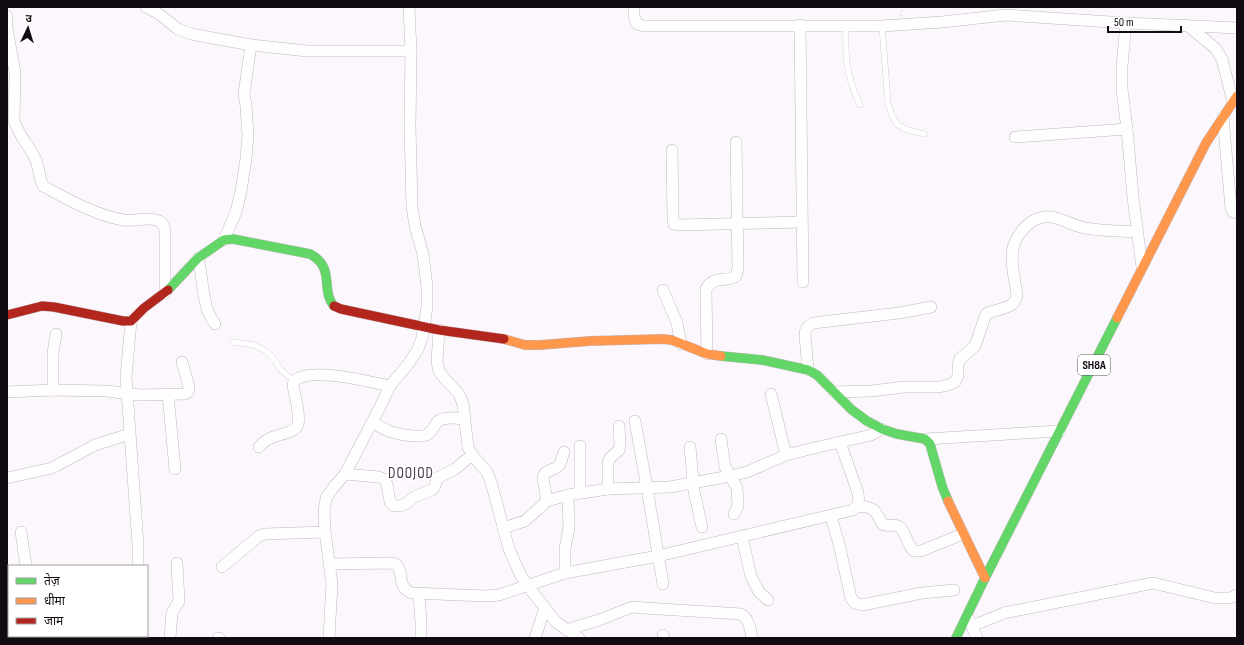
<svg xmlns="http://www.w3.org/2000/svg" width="1244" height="645" font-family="'Sofia Sans Condensed','Noto Sans Devanagari',sans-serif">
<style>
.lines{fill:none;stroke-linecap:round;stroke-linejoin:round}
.lane-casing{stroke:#bfb9bf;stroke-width:6}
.street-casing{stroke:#bfb9bf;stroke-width:12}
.fast-casing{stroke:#bfb9bf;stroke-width:10}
.slow-casing{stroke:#bfb9bf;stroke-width:10}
.jam-casing{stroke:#bfb9bf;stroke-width:10}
.path{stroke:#e4e3e4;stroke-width:2;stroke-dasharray:2 2;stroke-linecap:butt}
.lane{stroke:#fffeff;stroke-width:5.5}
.street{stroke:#fffeff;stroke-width:11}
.fast{stroke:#63d668;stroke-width:9}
.slow{stroke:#ff974d;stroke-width:9}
.jam{stroke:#b3261e;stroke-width:9}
.labels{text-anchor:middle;stroke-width:4;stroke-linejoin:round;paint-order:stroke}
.shield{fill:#fff;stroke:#595459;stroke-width:1}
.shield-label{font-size:12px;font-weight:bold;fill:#120a12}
.quarter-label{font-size:15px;letter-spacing:1px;fill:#4a384a;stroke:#fff}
</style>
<rect width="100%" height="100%" fill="#fcf7fc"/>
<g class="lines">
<defs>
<g id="lane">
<path d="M846 26C845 58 846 75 860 105"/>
<path d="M882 26 888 103C895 129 900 128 924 134"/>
<polyline points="233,342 254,345 266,351 274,359 280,369 294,381"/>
</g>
<g id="street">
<polyline points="146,7 159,14 178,29 191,34 251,45 307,51 411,51"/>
<polyline points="634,7 634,16 637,24 644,26 882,26 942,22 1006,15 1126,23 1237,28"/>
<path d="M7 16V29L15 72 14 121C19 135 28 145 35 158 39 167 39 177 43 186 67 199 95 215 123 220 134 222 148 216 159 221 165 224 165 229 165 234V293"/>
<polyline points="1126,23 1122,66 1122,89 1127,129 1133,197 1142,267"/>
<polyline points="800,25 803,282"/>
<polyline points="1187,25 1215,48 1222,59 1233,102"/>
<polyline points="1223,117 1231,208 1233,212 1237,213"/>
<polyline points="1015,137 1127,129"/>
<polyline points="672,150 673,219 674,224 678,225 802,222"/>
<polyline points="224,240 236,212 241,191 246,159 248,135 246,106 244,94 251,45"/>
<path d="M198 258C202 274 202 289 206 305 207 312 211 318 215 324"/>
<polyline points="663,290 677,323 681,344"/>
<polyline points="131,321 126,377 138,545 138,566"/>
<polyline points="439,330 437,362 439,371 444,378 459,394 463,404 468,447 472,455 487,472 491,482 509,549 520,574 527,585 556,622 579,638"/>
<path d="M707 354 706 289C713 275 725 283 736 276L738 268 736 142"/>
<path d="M808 370 805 335C805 329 807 326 813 323L899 313 931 307"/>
<polyline points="53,390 53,353 56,334"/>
<polyline points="7,392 53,390 106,391 140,395 185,394 188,392 189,387 182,362"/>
<path d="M834 392 872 391 904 387H939L948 385 955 382 958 376V365L960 359 975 346 986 314C997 308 1015 310 1017 295 1015 280 1010 263 1013 248 1017 232 1033 215 1050 217 1062 218 1073 226 1085 228 1102 231 1120 231 1137 232"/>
<polyline points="168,394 175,469"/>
<polyline points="771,394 786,455"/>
<polyline points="635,421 647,488 663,584"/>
<path d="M372 422C377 425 383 429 389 431 396 434 422 439 428 434 433 431 434 426 437 422 444 416 456 418 464 419"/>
<polyline points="721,439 725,467 737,488 738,506 734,514"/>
<polyline points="925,439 1060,431"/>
<polyline points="580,446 580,492"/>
<path d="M259 447C262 443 266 440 271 438 279 434 296 433 298 424 300 417 295 394 293 386L294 381C310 366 369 382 390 386"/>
<polyline points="690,447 694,491 702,527"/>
<polyline points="345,474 378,477 384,479 387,484 390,502 394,506 401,506 407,503 414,497 432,490 435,486 437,478 455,469 472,455"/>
<polyline points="7,478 52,468 95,445 130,434"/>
<polyline points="608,489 608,463 610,458 619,450 620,444 619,426"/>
<path d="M547 501 543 478 545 473C560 464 558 472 564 452"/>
<path d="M857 506C874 507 875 509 882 524 887 527 893 524 898 526 905 529 907 546 914 551H921L963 534"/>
<polyline points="831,516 840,548 851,598 855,603 862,605 922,593 954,590"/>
<polyline points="503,528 525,521 547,501 568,495 608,489 670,487 730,476 747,472 786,455 818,447 854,439 871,435 882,429"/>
<polyline points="21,532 26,566"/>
<polyline points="742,537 751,576 759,592 768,600"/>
<path d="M329 564 390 563 396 564C406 576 395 584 411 593L486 596 499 595 565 573 658 556 853 510C859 505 859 501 858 493L840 442"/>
<polyline points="222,567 259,536 265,534 325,532"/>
<polyline points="565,573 565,548 569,528 568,495"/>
<polyline points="419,594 421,623 421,638"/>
<polyline points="969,619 977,638"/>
<polyline points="972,626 1004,613 1153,583 1215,598 1230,598 1237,595"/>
<path d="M566 630 599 620 632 607 644 608 741 614C750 620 750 629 752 638"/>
<polyline points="663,635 664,638"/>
<polyline points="37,636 38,638"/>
<polyline points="135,636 135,638"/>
<polyline points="170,638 172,613 179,601 177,563"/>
<polyline points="218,638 219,638"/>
<polyline points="329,638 332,584 325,532 324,511 326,498 333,488 345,474 379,409 390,386 409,363 418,349 422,338 427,307 427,287 423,254 415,226 412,206 410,127 411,51 409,7"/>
<polyline points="535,638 545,608"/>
</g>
<g id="fast">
<path d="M168 290 198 258 224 240 233 239 310 254C336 268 320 290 334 306"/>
<polyline points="721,356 762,360 808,370 817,375 852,410 867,421 882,429 897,434 925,439 930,444 942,486 948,501"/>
<polyline points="956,638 985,578 1117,318"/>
</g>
<g id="slow">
<polyline points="1117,318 1206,143 1237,96"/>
<polyline points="504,339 525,345 540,345 590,341 662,339 672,340 707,354 721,356"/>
<polyline points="948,501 985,578"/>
</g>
<g id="jam">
<polyline points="334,306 341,309 439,330 504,339"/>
<polyline points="7,315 42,306 54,307 123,321 131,321 144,308 168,290"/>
</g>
</defs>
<!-- lane casing -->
<use href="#lane" class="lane-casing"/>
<!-- street casing -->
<use href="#street" class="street-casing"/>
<!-- fast casing -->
<use href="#fast" class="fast-casing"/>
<!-- slow casing -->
<use href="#slow" class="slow-casing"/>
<!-- jam casing -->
<use href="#jam" class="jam-casing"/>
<!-- path -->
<polyline class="path" points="901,16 902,7"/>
<!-- lane -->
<use href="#lane" class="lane"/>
<!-- street -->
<use href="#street" class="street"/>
<!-- fast -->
<use href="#fast" class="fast"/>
<!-- slow -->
<use href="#slow" class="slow"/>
<!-- jam -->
<use href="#jam" class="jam"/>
</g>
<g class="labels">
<!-- shield labels -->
<rect class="shield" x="1078" y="355" width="32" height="20" rx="3"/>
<g class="shield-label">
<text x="1094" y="369">SH8A</text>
</g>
<!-- quarter labels -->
<g class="quarter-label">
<text x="411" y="478">DOOJOD</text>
</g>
</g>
<!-- border -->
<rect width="1244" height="645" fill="none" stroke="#120a12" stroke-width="16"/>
<!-- legend -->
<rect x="8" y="565" width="140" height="72" fill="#ffffff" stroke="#a09da0"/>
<rect x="16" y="578" width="20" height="6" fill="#63d668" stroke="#a09da0"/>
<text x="44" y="585" font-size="12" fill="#120a12">तेज़</text>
<rect x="16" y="598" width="20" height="6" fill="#ff974d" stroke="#a09da0"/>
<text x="44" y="605" font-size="12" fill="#120a12">धीमा</text>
<rect x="16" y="618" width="20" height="6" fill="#b3261e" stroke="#a09da0"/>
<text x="44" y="625" font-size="12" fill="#120a12">जाम</text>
<!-- north arrow -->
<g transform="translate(28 28) rotate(4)" stroke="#ffffff" stroke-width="3" paint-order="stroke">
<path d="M0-3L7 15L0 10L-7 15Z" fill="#120a12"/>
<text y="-6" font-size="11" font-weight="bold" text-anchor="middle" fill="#120a12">उ</text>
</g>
<!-- scale -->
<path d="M1108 26v6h73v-6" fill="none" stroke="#120a12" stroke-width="2"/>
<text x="1114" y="26" font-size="12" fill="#120a12" stroke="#ffffff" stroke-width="3" paint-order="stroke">50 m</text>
</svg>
